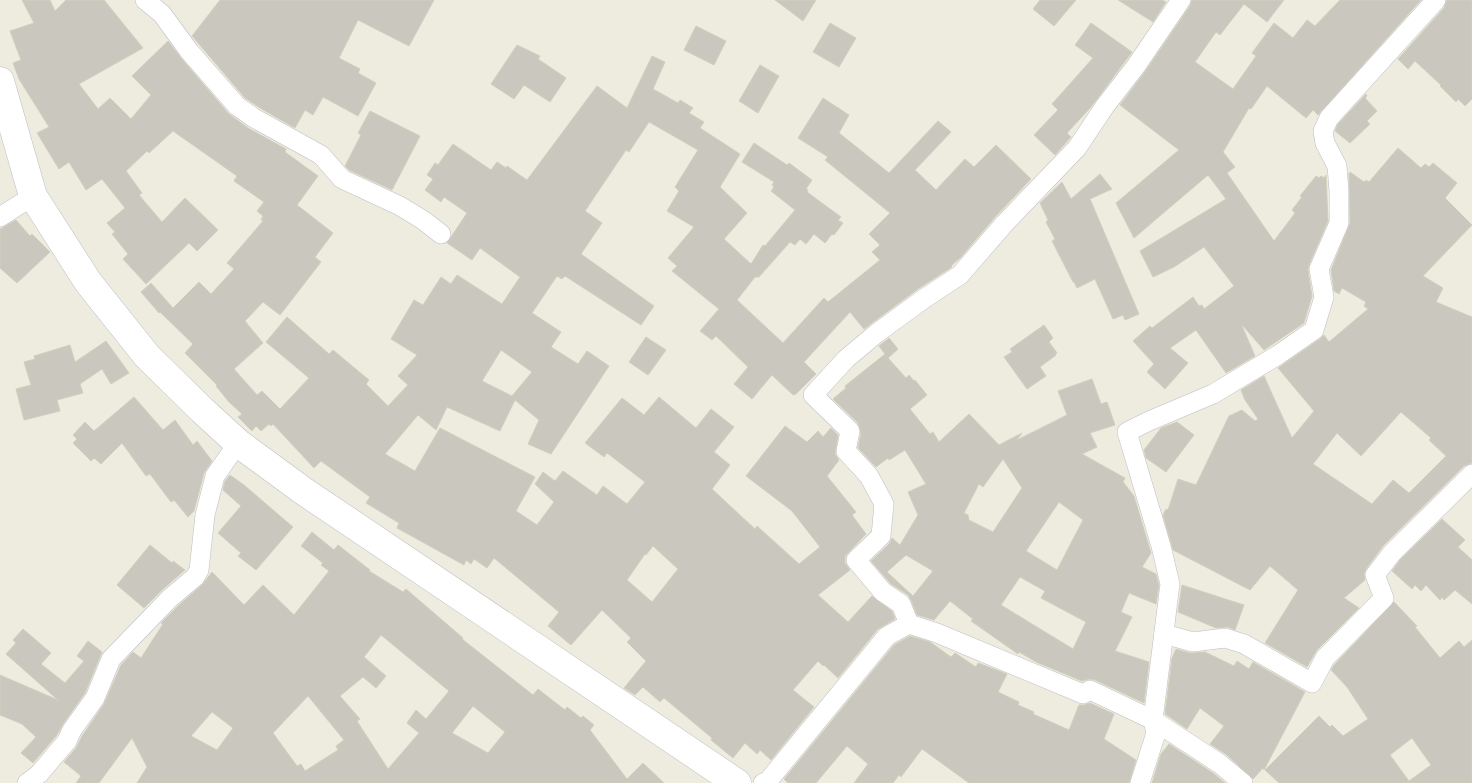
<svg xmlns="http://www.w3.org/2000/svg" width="1472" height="783" font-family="'Source Sans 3',sans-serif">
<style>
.building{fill:#cac8be;stroke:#d2cfbd;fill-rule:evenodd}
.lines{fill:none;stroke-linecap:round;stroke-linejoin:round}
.street-casing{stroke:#bdbec5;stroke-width:20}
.secondary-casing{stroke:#bcbfc7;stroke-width:29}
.street{stroke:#fff;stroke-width:19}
.secondary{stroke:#fff;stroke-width:28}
</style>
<rect width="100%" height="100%" fill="#edecdf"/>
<!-- building -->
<g class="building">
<path d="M22 0H50L55 11 66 0H104L143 48 79 84 98 109 110 98 131 119 151 95 132 76 168 41 181 58 229 114 248 128 286 149 285 152 318 176 297 205 333 233 315 257 321 262 280 315 263 302 245 321 263 343 234 369 257 395 262 391 280 409 309 378 266 342 287 317 329 354 333 350 369 380 366 384 388 406 408 385 398 376 417 355 391 339 414 300 423 305 441 277 451 284 457 275 502 304 520 277 480 248 472 260 447 243 467 213 444 197 441 202 425 190 433 179 427 175 435 163 438 165 453 144 491 170 497 162 506 168 507 166 527 180 597 86 627 108 652 56 665 62 653 89 678 103 680 100 693 108 689 113 704 122 700 128 740 154 720 187 747 213 724 239 751 264 763 245 765 246 795 210 771 191 774 187 772 185 774 182 742 162 754 143 787 165 789 163 812 180 806 189 808 190 807 192 841 217 838 220 843 223 834 235 832 234 825 243 814 234 806 244 800 239 795 245 790 242 759 277H755L737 300 783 343 824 298 828 302 880 260 872 252 880 245 869 234 890 213 825 160 828 157 798 138 823 98 849 115 839 133 889 173 938 121 951 132 915 170 936 190 965 159 974 167 996 145 1031 179 996 216 961 257 951 266 952 267 918 289 864 329 850 312 804 362 816 374 796 394 793 395 772 375 752 399 734 384 748 367 716 336 712 340 700 331 719 309 672 271 677 266 668 258 694 227 667 211 679 191 675 187 698 150 649 122 629 152 626 150 585 211 602 223 581 254 654 306 641 325 565 276 562 279 557 276 532 313 561 332 551 347 578 364 587 351 609 366 551 454 528 444 539 420 515 400 500 431 447 407 436 430 418 415 385 454 415 471 440 428 535 477 516 511 537 525 554 502 535 484 543 472 555 481 563 471 597 495 603 486 627 504 645 482 607 453 604 457 585 443 622 398 644 415 659 397 696 428 711 409 734 427 714 452 730 465 712 489 755 529 757 526 799 564 820 547 792 511 746 476 785 426 807 442 818 431 823 437 831 428 838 435 835 454 839 460 827 476 856 512 852 515 866 534 845 556V563L850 570 818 595 848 622 872 596 892 611 895 619 878 629 838 678 824 665 823 666 818 661 793 690 814 707 771 760 760 750 757 754 745 743 733 758 711 740 712 738 664 698 660 702 643 687 635 695 624 688 646 661 627 642 631 638 602 610 571 645 548 626 559 612 494 558 487 568 474 559 471 564 466 560 464 565 397 528 399 523 366 503 370 497 321 461 314 468 273 424 271 426 269 424 261 431 256 426 252 431 238 417 242 414 229 402 216 386 217 385 185 353 193 344 160 312 159 313 141 292 151 283 173 308 199 282 211 294 234 269 227 263 263 221 261 220 263 216 257 211 264 202 234 181 237 176 173 131 149 153 147 151 126 171 142 193 139 195 162 222 185 198 218 230 197 251 189 243 146 284 123 259 128 254 112 234 115 232 107 223 125 208 102 179 86 190 69 162 59 169 37 133 49 127 19 79 13 63 21 60 10 31 34 23ZM501 350 532 372 512 396 482 381ZM653 546 678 569 652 602 627 580 645 554 646 555Z"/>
<polygon points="220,0 434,0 409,46 358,20 339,58 360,69 358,73 376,83 358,116 323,97 313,115 305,110 295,128 260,108 245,98 192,36"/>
<polygon points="775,0 816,0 803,21"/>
<polygon points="1040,0 1076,0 1054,26 1033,9"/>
<polygon points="1118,0 1162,0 1166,2 1153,22"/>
<polygon points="1192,0 1284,0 1267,22 1244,4 1220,35 1216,32 1195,62 1233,89 1256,56 1252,53 1274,23 1293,38 1307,20 1315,26 1340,0 1421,0 1318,115 1313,110 1306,118 1267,86 1251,109 1249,108 1223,152 1235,167 1227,173 1274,241 1295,213 1292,210 1302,197 1300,196 1316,176 1319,178 1321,176 1324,178 1326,175 1328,221 1309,265 1308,270 1312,296 1304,323 1264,350 1243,326 1242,326 1255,356 1226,373 1196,330 1170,348 1188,363 1165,389 1147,372 1154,364 1133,341 1150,326 1152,328 1193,297 1199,306 1202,305 1204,309 1234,286 1204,247 1174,267 1153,277 1140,251 1226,199 1208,175 1134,238 1116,203 1179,150 1120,105 1145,72 1190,6"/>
<polygon points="1447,0 1472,0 1472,99 1465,106 1458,99 1456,102 1440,86 1441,85 1415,61 1408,69 1398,59 1444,8"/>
<polygon points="830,23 856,38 839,67 813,52"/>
<polygon points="1091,23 1132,52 1091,107 1067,133 1071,137 1055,155 1034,135 1058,110 1052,104 1093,58 1075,45"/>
<polygon points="696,26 726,41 714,65 684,50"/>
<polygon points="517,45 540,56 538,59 566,78 550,102 524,85 514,99 491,84"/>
<polygon points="760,65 779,76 758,113 739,101"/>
<polygon points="1366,94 1367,96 1365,98 1377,111 1367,121 1370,124 1350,143 1335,131 1338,124"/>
<polygon points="370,111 420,136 392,190 349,170 345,166 361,135 358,133"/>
<path d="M1398 148 1421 168 1425 164 1429 167 1433 163 1457 183 1445 198 1472 225 1423 276 1443 288 1436 302 1472 317V463L1464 466 1383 546 1366 569 1364 574 1365 580 1344 598 1359 608 1317 650 1307 667 1265 643 1298 590 1270 566 1250 590 1173 550 1163 515 1166 509 1168 510 1178 479 1196 485 1229 416 1242 410 1255 421 1258 419 1245 400 1241 390 1264 376 1292 438 1314 411 1278 368 1320 339 1324 335 1329 342 1368 309 1364 306 1366 302 1342 288 1339 294 1334 291 1331 270 1350 223 1349 174 1350 172 1364 182 1366 180 1369 182ZM1401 412 1431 438 1429 440 1446 456 1409 493 1393 480 1372 504 1313 464 1337 433 1361 456Z"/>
<polygon points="1100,174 1112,189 1090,199 1139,314 1125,320 1123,315 1113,319 1095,279 1077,288 1074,282 1073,282 1052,241 1055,239 1046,222 1048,220 1040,203 1062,182 1071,199"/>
<polygon points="16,220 30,236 32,234 50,252 17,283 0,268 0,229"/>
<polygon points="1044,325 1053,338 1049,342 1057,353 1055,354 1056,355 1040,367 1046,376 1027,389 1004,357 1012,352 1010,349"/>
<polygon points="646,337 666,350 648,375 629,362"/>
<path d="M889 338 898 349 888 358 906 378 909 375 914 381 915 380 927 395 910 409 930 434 933 432 939 442 969 414 999 445 1022 433 1017 440 1067 415 1058 391 1092 379 1101 404 1107 402 1115 425 1090 433 1097 447 1082 454 1125 478 1123 482 1134 496 1151 553 1142 567 1156 574 1159 585 1156 604 1129 593 1121 612 1132 617 1115 651 1149 662 1144 703 1095 680 1089 679 1082 681 1036 662 1019 652 1018 654 971 621 973 619 950 601 934 620 917 615 911 600 908 595 891 584 871 561 889 544 892 538 900 545 918 515 908 492 926 484 905 450 889 460 888 458 876 467 858 448 861 433 858 423 833 399 846 388 845 386 885 354 879 346ZM1003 459 1022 488 993 532 969 520 968 515 964 513 979 484 983 487ZM1059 502 1083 520 1057 570 1026 551ZM906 555 933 571 913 596 887 572ZM1020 577 1045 591 1041 598 1086 622 1073 649 1001 605Z"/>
<polygon points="106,341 129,373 111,384 102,369 80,384 83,393 57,400 60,411 24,420 16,389 31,385 24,362 35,359 34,356 70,345 75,362"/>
<polygon points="134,397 163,430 175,420 193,445 197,441 212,461 204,473 194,511 188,517 174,500 171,502 150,474 146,476 122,443 101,464 94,458 91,461 73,443 77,439 73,435 85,422 94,431"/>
<polygon points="1177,422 1194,435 1166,472 1146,458 1144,450 1161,428"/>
<polygon points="230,475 244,485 293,527 256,570 238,556 241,553 218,533 241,506 223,490 225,481"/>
<polygon points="1442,519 1465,540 1458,547 1472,560 1472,604 1455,590 1444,600 1442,597 1440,600 1426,585 1421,591 1415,585 1412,589 1392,571 1400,560"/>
<path d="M312 532 334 550 338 545 370 570 369 571 403 592 406 589 463 638 462 639 533 695 538 689 565 710 567 707 581 718 583 716 594 725 590 730 627 779 643 763 664 783H137L147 767 132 738 99 783H76L81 776 64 762 76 748 82 736 104 704 121 665 133 652 141 658 163 624 161 623 178 606 202 585 212 572 244 605 263 585 294 615 329 571 321 565 323 563 301 546ZM381 635 449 691 426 719 416 710 407 723 419 733 388 769 357 721 360 719 340 696 363 677 376 688 386 676 364 657ZM308 696 344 740 336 746 338 750 305 771 301 764 297 766 273 733ZM473 706 505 732 488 753 452 733ZM212 712 233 728 217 750 191 736Z"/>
<polygon points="150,545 172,563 173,561 185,570 163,589 144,608 117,585"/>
<polygon points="1182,585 1244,605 1235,630 1228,627 1216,628 1178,612"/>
<path d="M1394 602 1417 626 1415 627 1440 658 1459 641 1464 647 1472 640V783H1279L1265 770 1319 716 1330 727 1332 725 1343 736 1368 719 1347 687 1331 670 1334 665ZM1412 738 1431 765 1409 781 1390 755Z"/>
<polygon points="23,629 51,653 41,664 65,683 84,661 77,656 88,641 102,652 85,693 63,724 57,735 33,763 21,753 36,737 22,724 0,715 0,675 58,700 6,654 16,643 13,640"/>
<polygon points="910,636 930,642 951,657 955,653 976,667 978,663 1007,674 998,692 1019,702 1018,705 1034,712 1033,714 1069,730 1079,705 1084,705 1090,703 1114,714 1104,739 1136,760 1129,783 969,783 922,749 901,777 899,775 893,783 854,783 868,764 847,746 816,783 788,783 784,779 894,645"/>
<polygon points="1176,649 1190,653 1205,652 1234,666 1237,661 1249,669 1253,662 1305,692 1264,770 1263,768 1253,779 1227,755 1210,744 1224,726 1200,708 1187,729 1165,714 1172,658"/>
<polygon points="1169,744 1213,773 1225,783 1152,783 1161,754"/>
</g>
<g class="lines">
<defs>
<g id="street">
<polyline points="145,0 162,14 189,51 237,106 254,118 321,155 342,179 400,206 423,220 441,234"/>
<polyline points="0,217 33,196"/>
<polyline points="909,624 901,604 883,592 856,560 881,536 884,504 869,476 846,451 850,431 813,395 846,359 877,333 925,298 960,275 1005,223 1077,148 1105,106 1136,66 1181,0"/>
<polyline points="1164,634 1193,642 1225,638 1244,644 1312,683 1325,658 1384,598 1375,575 1392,553 1472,474"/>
<polyline points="27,783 39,774 67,741 72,730 95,698 111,659 170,598 195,577 199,570 205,515 215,476 238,443"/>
<polyline points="763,783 768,781 887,636 909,624 937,633 1083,694 1090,690 1153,720 1220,764 1243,783"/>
<polyline points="1140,783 1156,733 1153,720 1170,584 1161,546 1127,432 1149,421 1213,394 1278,355 1314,330 1324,297 1319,269 1339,223 1339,191 1337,166 1325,143 1323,131 1329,118 1436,0"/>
</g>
<polyline id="secondary" points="0,81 33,196 88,282 147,356 202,410 238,443 302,490 737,783"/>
</defs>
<!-- street casing -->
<use href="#street" class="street-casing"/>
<!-- secondary casing -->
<use href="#secondary" class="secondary-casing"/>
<!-- street -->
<use href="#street" class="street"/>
<!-- secondary -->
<use href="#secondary" class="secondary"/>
</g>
</svg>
